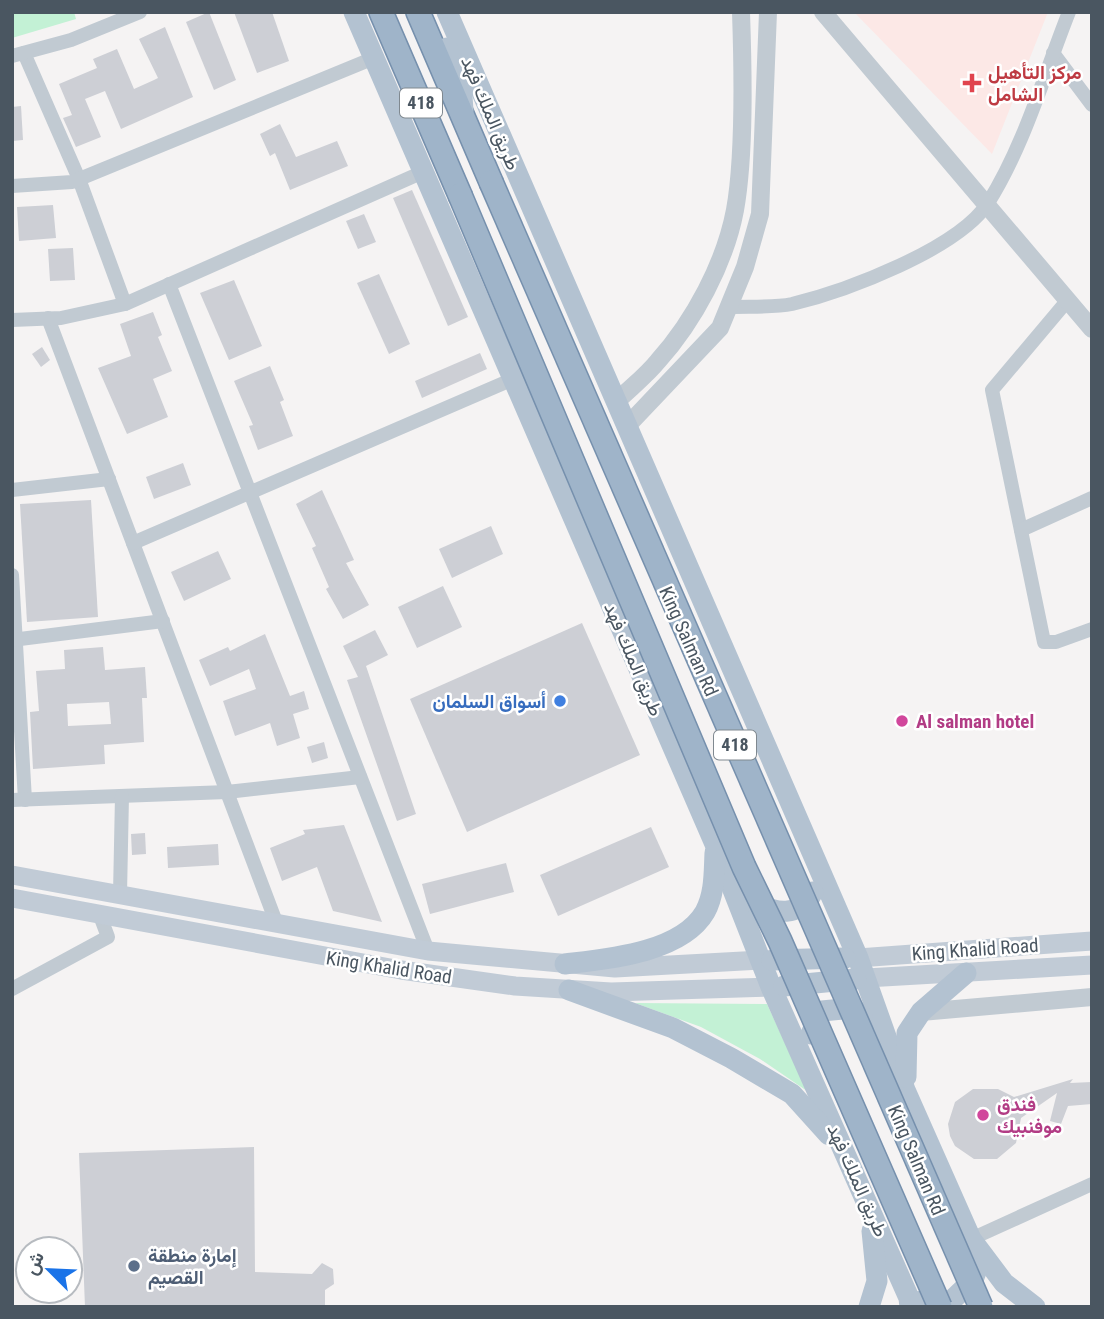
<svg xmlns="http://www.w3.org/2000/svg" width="1104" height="1319" font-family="'Roboto Condensed',Vazirmatn,sans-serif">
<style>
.medical{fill:#fce8e6}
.green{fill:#c3f1d5}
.building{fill:#cdcfd5;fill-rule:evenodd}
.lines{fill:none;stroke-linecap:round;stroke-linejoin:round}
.trunk-casing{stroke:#7690ad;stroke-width:26}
.minor{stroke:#c1cad2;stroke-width:14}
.tertiary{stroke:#c1cad2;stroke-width:18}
.secondary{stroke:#c1cbd6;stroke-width:19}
.primary{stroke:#b3c2d1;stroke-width:21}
.trunk{stroke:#9fb4c9;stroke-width:23}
.trunk-bridge-casing{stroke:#7690ad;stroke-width:26;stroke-linecap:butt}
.trunk-bridge{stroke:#9fb4c9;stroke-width:23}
.health-dot{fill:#e0444e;stroke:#fff;stroke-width:2.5}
.shop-dot{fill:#3f7fe0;stroke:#fff;stroke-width:2.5}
.hotel-dot{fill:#d1479c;stroke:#fff;stroke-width:2.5}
.service-dot{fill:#5c6f8a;stroke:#fff;stroke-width:2.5}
.labels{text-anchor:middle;stroke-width:5;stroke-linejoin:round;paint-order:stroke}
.shield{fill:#fff;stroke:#808990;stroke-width:2}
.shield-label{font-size:18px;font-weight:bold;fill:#4a5661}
.health-label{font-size:19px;font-weight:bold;fill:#be3a42;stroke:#fff;text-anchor:start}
.street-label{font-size:19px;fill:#4a5661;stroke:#fff}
.shop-label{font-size:19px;font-weight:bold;fill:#366cbe;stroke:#fff;text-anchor:end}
.hotel-label{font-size:19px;font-weight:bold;fill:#b23c85;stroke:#fff;text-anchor:start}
.service-label{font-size:19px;font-weight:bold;fill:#4e5e75;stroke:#fff;text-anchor:start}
</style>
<rect width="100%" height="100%" fill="#f5f3f3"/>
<!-- medical -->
<polygon class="medical" points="854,12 1048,12 992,154"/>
<!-- green -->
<g class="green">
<polygon points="12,12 74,12 76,19 12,38"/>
<polygon points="635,1003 767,1004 807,1091 760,1059 701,1027"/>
</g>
<!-- building -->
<g class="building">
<polygon points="209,12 236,80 214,90 186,22"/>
<polygon points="234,12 272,12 289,61 257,73"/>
<polygon points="165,27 193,97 121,129 105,91 85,99 101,137 76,147 63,118 72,115 59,84 97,68 93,59 117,49 134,89 154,80 158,78 139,39"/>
<polygon points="21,106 23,140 12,141 12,107"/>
<polygon points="280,124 296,157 337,141 348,166 290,190 275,153 270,156 260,134"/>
<polygon points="412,190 468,317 448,326 393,198"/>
<polygon points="53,205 56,238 19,241 17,207"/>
<polygon points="364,214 376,242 358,249 346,221"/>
<polygon points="73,248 75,280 50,281 48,249"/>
<polygon points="379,274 410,344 389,354 357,283"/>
<polygon points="234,280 262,346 229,360 200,293"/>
<polygon points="153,312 162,335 158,337 172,371 153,379 168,417 127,434 98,368 131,356 120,324"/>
<polygon points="42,347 50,360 41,367 32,354"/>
<polygon points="480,353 487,369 422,398 415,381"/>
<polygon points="270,366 284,400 280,402 293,436 258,450 249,426 253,425 234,381"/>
<polygon points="183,463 191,485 154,499 146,477"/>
<polygon points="322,490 354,560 346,563 369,605 343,619 326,589 329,587 312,548 316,546 296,504"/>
<polygon points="91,500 98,617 27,622 20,504"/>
<polygon points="491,526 503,554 452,578 439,549"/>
<polygon points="218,551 231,579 184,601 171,572"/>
<polygon points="443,586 462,627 417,648 398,607"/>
<polygon points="582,623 640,755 467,832 410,699"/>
<polygon points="375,630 388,655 366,666 416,814 397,821 347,680 358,677 343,646"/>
<polygon points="265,634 290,696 304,691 309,709 293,714 300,738 277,746 270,723 235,736 223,701 256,689 249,669 210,686 199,660 228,647 230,651"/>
<path d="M103 647 105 670 145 667 147 698H142L144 742 104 745 105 764 33 769 30 712 39 711 36 671 65 669 64 650ZM109 702 111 724 68 726 67 704Z"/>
<polygon points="324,742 328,758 312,763 307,747"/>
<polygon points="344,825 382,922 333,911 317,867 282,881 270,848 305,834 303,830"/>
<polygon points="651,827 669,867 558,916 540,875"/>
<polygon points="145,833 146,854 132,855 131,834"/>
<polygon points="218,844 219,865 168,868 167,847"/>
<polygon points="506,863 514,892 430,914 422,884"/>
<polygon points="1073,1079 1070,1083 1092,1082 1092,1104 1068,1106 1061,1124 1050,1121 1057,1093 1021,1118 1016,1143 997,1159 974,1159 955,1146 950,1136 948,1124 955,1102 973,1089 998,1089 1014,1097"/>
<polygon points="254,1147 255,1272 312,1274 322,1263 333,1269 334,1284 325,1290 325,1307 85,1307 79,1153"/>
</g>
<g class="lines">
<defs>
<g id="trunk">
<polyline points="381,12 460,195"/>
<polyline points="418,12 491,182"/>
</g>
</defs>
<!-- trunk casing -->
<use href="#trunk" class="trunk-casing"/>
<!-- minor -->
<g class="minor">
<polyline points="24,53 79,179 125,304"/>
<polyline points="1053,53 1092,105"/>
<polyline points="12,56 71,40 140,12"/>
<polyline points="12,186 72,182 374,58"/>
<polyline points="169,284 428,951"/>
<polyline points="1067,301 992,390 1044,642 1056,642 1092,629"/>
<path d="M729 307C749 306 773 308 792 304 846 291 958 249 988 203 1024 146 1044 75 1069 12"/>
<polyline points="48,318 276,922"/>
<polyline points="12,320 61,318 125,304 423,172"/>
<polyline points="12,490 109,479"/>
<polyline points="1021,530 1092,498"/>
<polyline points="133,543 513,379"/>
<polyline points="12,575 25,800"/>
<polyline points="12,640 163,621"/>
<polyline points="12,800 227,792 360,777"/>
<polyline points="120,894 122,796"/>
<polyline points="12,989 108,937 99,913"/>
<polyline points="971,1239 1092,1184"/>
</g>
<!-- tertiary -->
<g class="tertiary">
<polyline points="823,12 1092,329"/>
<path d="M616 402C630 388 646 376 658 361 694 321 725 263 735 210 745 154 743 70 741 12"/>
<polyline points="627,426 720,328 745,267 760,214 768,12"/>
<polyline points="921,1012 1092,997"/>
</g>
<!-- secondary -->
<g class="secondary">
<polyline points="12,875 428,951 615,968 761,960"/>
<polyline points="12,898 401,970 515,986 611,992 771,987"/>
<polyline points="858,958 1092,941"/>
<polyline points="866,978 1092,965"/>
</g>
<!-- primary -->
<g class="primary">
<polyline points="354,12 715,844 771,987 909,1298 910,1307"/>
<polyline points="447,12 858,958 905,1090 971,1239 1004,1283 1035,1307"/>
<polyline points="447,48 461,82 463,111"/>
<path d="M752 902C777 914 798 918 813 892"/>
<polyline points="772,960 845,958"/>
<path d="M565 964C607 959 681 953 705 912 715 894 714 872 715 853"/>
<polyline points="784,986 856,979"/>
<polyline points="569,990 673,1028 731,1058 792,1094 829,1135"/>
<polyline points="811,1034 822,1011 853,1008 862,1016"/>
<polyline points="906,1077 907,1033 921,1012 966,973"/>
<polyline points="921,1301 950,1302 973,1280 977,1269"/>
<polyline points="869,1307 877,1281 872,1231"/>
</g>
<!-- trunk -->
<use href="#trunk" class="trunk"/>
<defs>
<g id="trunk-bridge">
<polyline points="491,182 981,1307"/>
<polyline points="460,195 744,867 780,941 940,1307"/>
</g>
</defs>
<!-- trunk-bridge casing -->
<use href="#trunk-bridge" class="trunk-bridge-casing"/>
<!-- trunk-bridge -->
<use href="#trunk-bridge" class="trunk-bridge"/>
</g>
<!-- markers -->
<path class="health-dot" d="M968.5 72.5h7v7h7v7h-7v7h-7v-7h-7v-7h7z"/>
<circle class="shop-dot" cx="560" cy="701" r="7"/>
<g class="hotel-dot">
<circle cx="902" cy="721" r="7"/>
<circle cx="983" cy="1115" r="7"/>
</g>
<circle class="service-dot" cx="134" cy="1266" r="7"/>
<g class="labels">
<!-- shield labels -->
<g class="shield">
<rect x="400" y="88.5" width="42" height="29" rx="5"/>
<rect x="714" y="730.5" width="42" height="29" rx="5"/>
</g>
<g class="shield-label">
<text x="421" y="109">418</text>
<text x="735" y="751">418</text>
</g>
<!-- health labels -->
<g class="health-label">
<text x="988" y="79">مركز التأهيل<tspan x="988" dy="22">الشامل</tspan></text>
</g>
<!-- street labels -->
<g class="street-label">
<text transform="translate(491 113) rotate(67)" y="7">طريق الملك فهد</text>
<text transform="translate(689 641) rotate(66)" y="7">King Salman Rd</text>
<text transform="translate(634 659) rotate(67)" y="7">طريق الملك فهد</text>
<text transform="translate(975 949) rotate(-4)" y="7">King Khalid Road</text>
<text transform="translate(389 967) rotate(9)" y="7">King Khalid Road</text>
<text transform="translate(917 1160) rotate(67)" y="7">King Salman Rd</text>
<text transform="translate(858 1180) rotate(66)" y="7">طريق الملك فهد</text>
</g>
<!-- shop labels -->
<g class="shop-label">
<text x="546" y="708">أسواق السلمان</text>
</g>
<!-- hotel labels -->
<g class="hotel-label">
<text x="916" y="728">Al salman hotel</text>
<text x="997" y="1111">فندق<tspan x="997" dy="22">موفنبيك</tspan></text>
</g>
<!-- service labels -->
<g class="service-label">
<text x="148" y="1262">إمارة منطقة<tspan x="148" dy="22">القصيم</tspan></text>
</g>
</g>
<!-- border -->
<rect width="1104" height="1319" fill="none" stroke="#4a5661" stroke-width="28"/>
<!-- north arrow -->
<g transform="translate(49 1270) rotate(294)"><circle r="33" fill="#ffffff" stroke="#b7bbc0" stroke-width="2"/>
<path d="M0-5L12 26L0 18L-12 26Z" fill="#1a73e8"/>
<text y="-10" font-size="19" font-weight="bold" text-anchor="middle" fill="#4a5661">ش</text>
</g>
</svg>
